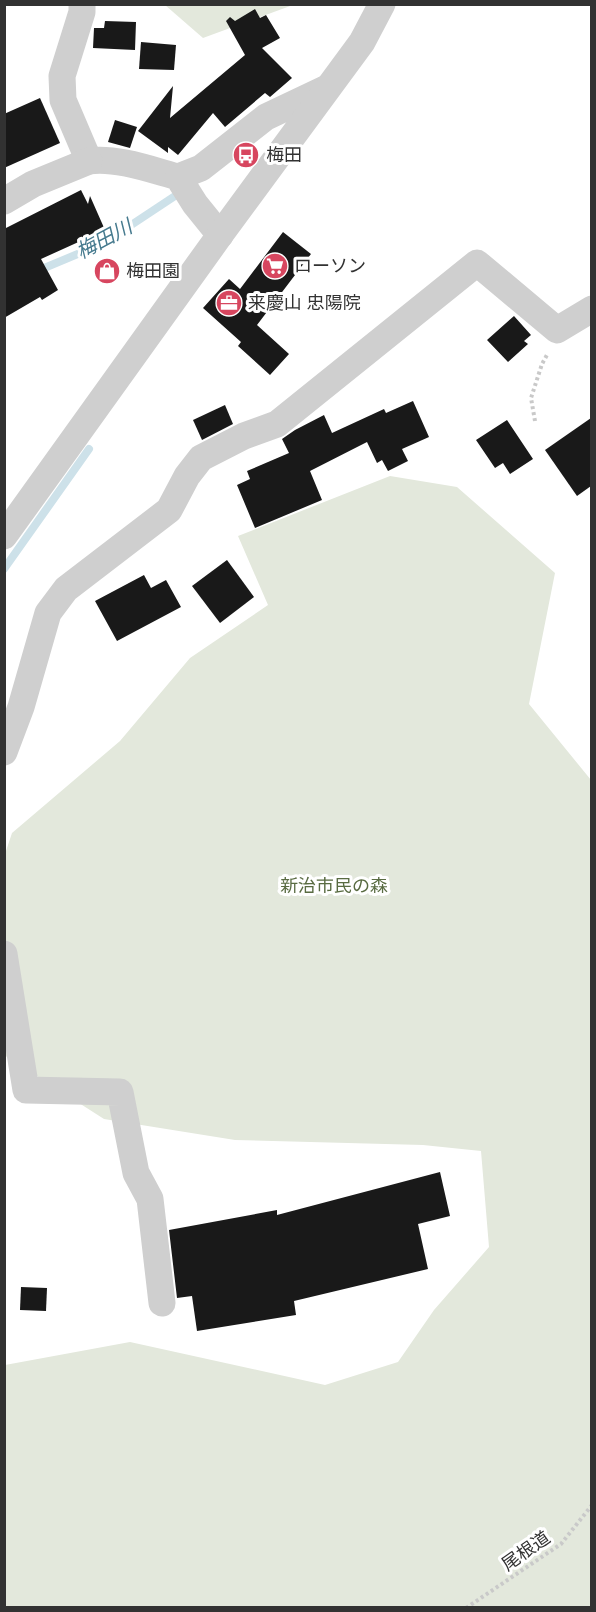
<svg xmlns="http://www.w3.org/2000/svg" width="596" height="1612" font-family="Rubik,'Noto Sans JP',sans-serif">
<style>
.green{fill:#e3e8dc}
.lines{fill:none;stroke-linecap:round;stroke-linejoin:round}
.stream{stroke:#cde1e9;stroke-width:8}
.building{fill:#191919}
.path{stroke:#c9c9c9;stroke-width:4;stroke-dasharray:3 3;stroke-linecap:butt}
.minor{stroke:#cfcfcf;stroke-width:27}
.labels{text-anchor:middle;stroke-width:6;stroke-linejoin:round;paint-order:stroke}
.poi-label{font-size:18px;fill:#323232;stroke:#fff;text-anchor:start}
.park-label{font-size:18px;fill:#596b42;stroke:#fff}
.street-label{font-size:18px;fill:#323232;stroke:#fff}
.water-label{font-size:20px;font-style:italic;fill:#467a8e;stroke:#fff}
</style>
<rect width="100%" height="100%" fill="#fff"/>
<!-- green -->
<g class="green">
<polygon points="165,5 293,5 203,38"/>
<polygon points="390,476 457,487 555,573 529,704 591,780 591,1607 5,1608 5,1365 130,1342 325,1385 398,1362 434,1310 489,1247 481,1151 423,1145 235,1140 104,1119 4,1055 4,857 12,833 120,741 190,658 268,605 238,536"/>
</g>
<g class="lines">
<!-- stream -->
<g class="stream">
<polyline points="37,271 104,243 181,192"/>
<polyline points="4,569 89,449"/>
</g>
</g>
<!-- building -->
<g class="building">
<polygon points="255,9 260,18 266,15 280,38 262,48 292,78 270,97 265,93 225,127 213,113 178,155 168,147 168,153 138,131 173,86 170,118 245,55 226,21 230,17 235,21"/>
<polygon points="105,21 136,22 135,50 93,48 94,28 104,28"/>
<polygon points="141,42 176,45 174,70 139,69"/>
<polygon points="40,98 60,143 4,168 4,114"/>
<polygon points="115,120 137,127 130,148 108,142"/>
<polygon points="81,190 88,204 90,196 105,230 41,259 58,290 42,300 40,297 4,318 4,229"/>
<polygon points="283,232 311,254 257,325 289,354 270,375 238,346 241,342 203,308 229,279 240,289"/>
<polygon points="514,316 531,335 524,341 528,344 508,362 487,340"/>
<polygon points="413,401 429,437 402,449 408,461 388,471 382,460 377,463 367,442 310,471 322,500 255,528 237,485 250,479 247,471 289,453 282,439 295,430 324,415 332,433 384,409 386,413"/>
<polygon points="225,405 233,424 202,440 193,420"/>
<polygon points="591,418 591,486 577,496 545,450"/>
<polygon points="507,420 533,459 510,474 503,463 495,468 476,440"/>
<polygon points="227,560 254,597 220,623 192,586"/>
<polygon points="144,575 151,588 166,580 181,607 117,641 95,601"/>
<polygon points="440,1172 450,1216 418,1224 428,1269 294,1301 296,1315 197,1331 192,1296 177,1298 169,1230 277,1210 277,1215"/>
<polygon points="21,1287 47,1288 46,1311 20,1310"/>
</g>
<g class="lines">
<!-- path -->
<g class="path">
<polyline points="535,421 531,398 542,364 548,353"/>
<polyline points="466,1608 561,1544 592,1505"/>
</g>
<!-- minor -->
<g class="minor">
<path d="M82 4V12L62 76 63 100 89 161C116 157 152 170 178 177L195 204 220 235"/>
<polyline points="178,177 201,168 266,117 325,89"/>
<polyline points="4,201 33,184 89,161"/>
<polyline points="4,536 220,235 362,42 382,4"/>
<polyline points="4,752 21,707 48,613 66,589 169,510 187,476 201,458 244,436 277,424 477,263 557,330 592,309"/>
<polyline points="4,954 26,1090 120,1092 136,1173 150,1199 162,1303"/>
</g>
</g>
<!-- icons -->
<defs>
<symbol id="bus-disc" viewBox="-11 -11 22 22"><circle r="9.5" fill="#d7465f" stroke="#fff"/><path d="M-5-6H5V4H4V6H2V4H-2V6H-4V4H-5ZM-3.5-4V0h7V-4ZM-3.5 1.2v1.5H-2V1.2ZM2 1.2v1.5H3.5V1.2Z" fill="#fff"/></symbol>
<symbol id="supermarket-disc" viewBox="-11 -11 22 22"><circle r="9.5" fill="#d7465f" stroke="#fff"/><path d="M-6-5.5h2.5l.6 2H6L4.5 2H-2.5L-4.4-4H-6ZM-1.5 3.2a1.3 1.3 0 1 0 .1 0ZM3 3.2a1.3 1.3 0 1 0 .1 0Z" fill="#fff"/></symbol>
<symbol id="shop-disc" viewBox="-11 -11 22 22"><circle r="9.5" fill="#d7465f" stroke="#fff"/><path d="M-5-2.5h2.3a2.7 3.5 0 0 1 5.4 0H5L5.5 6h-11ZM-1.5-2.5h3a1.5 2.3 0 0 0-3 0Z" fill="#fff"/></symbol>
<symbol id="office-disc" viewBox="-11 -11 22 22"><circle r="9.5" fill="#d7465f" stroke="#fff"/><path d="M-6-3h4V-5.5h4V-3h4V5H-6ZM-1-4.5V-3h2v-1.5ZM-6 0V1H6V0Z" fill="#fff"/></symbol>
</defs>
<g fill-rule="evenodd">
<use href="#bus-disc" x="231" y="140" width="30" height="30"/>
<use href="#supermarket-disc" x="260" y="251" width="30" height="30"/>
<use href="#shop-disc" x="92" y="256" width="30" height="30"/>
<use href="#office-disc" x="214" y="288" width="30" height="30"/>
</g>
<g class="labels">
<!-- poi labels -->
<g class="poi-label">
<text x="266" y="161">梅田</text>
<text x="294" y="272">ローソン</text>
<text x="126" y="277">梅田園</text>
<text x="248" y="309">来慶山 忠陽院</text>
</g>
<!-- park labels -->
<g class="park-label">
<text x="334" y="892">新治市民の森</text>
</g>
<!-- street labels -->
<g class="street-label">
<text transform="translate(526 1551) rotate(-35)" y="6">尾根道</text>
</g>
<!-- water labels -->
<g class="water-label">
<text transform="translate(104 239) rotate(-28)" y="7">梅田川</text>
</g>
</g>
<!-- border -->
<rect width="596" height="1612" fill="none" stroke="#323232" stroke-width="12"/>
</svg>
